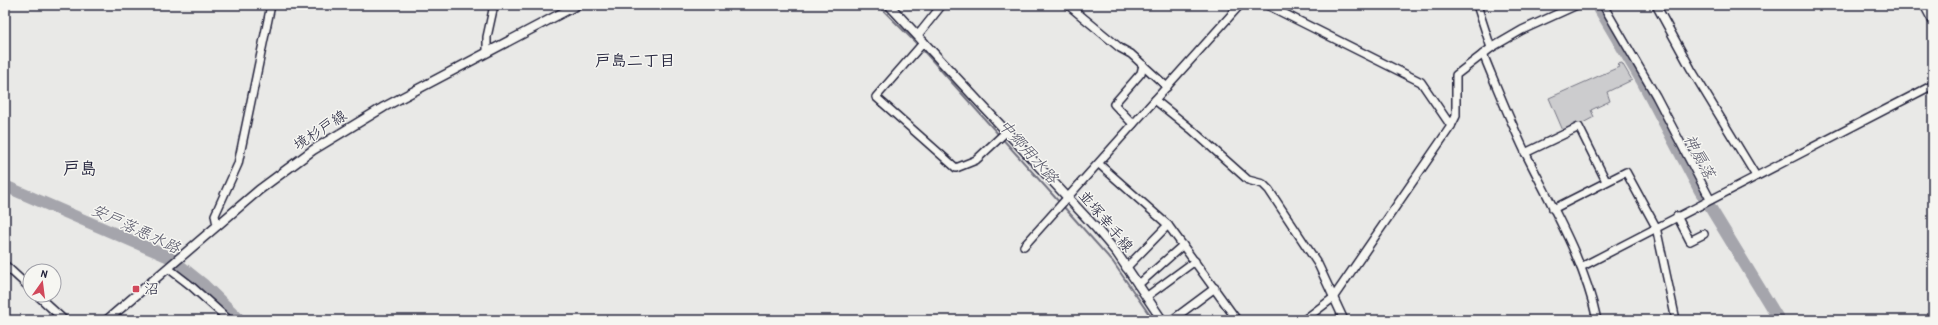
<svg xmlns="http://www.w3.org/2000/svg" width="1938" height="325" font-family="'Patrick Hand','Klee One',sans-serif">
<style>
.green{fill:#ccccce;stroke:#777784}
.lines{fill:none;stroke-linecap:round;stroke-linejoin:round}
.stream{stroke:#71717f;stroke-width:2}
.river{stroke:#a5a5ac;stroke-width:12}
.minor-casing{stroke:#22223b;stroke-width:10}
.major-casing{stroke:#22223b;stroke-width:11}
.minor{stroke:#f6f6f2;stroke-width:7}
.major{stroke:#f6f6f2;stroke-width:8}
.poi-dot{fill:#d1495b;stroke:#f6f6f2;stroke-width:1.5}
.labels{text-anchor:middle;stroke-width:3;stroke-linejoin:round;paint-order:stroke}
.street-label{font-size:15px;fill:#22223b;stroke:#f6f6f2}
.poi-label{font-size:15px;fill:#22223b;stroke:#f6f6f2;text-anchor:start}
.neighbourhood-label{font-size:16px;font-weight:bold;fill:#22223b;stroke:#f6f6f2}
.water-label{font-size:16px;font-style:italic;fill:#565668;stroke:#f6f6f2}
.quarter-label{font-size:17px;font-weight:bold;fill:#22223b;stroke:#f6f6f2}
</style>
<rect width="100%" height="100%" fill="#e9e9e7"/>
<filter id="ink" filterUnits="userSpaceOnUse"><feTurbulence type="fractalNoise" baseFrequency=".025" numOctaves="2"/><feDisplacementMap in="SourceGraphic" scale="8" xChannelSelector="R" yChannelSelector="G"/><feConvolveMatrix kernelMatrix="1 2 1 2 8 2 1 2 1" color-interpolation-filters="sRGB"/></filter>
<g filter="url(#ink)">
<!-- green -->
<polygon class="green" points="1622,63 1632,80 1607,92 1610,101 1591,110 1594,117 1564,133 1549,98 1619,67 1618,64"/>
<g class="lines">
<!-- stream -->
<g class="stream">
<polyline points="878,5 918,45"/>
<polyline points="1932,5 1933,6"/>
<polyline points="921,48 1060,203"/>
<polyline points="1063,206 1113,262 1153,320"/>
</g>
<!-- river -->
<g class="river">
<polyline points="1597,5 1642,81 1699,189 1779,320"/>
<polyline points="5,186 169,257 204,285 240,320"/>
</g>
<defs>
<g id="minor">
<polyline points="1068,5 1120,48 1131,54 1167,87"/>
<polyline points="1267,5 1421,82 1451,126"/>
<polyline points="1477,5 1491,48"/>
<polyline points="1603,5 1656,96 1710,199"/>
<polyline points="1656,5 1691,69 1756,176"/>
<polyline points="1924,5 1933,22"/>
<polyline points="918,35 942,5"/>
<polyline points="924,42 876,97 956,168 976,160 1007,131"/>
<polyline points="487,52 487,37 494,5"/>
<path d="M1483 54C1498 90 1512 126 1529 160 1555 212 1585 263 1597 320"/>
<polyline points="1155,100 1191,129 1248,180 1263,184 1269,190 1318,264 1344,320"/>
<polyline points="1133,124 1114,104 1141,73 1143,65"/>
<polyline points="1525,153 1579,127 1606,181"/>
<polyline points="1099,164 1168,225 1237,320"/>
<polyline points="1553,209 1626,172 1656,227 1676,320"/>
<polyline points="1677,216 1690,241 1704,234"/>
<polyline points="217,225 215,215 238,164 271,5"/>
<polyline points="1024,246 1240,5"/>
<polyline points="5,265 30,288"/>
<polyline points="1581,267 1933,85"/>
<polyline points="168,268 190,285 229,320"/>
<polyline points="1126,268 1168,225"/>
<polyline points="1138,285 1183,245"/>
<polyline points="37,295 64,320"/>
<polyline points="1146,297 1195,261"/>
<polyline points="1172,320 1215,288"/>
<polyline points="1304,320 1333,298 1451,126 1456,116 1456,75 1491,48 1522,30 1577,5"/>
</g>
<g id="major">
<polyline points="889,5 1095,227 1117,253 1162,320"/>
<polyline points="107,320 259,190 313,150 384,107 577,5"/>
</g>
</defs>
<!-- minor casing -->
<use href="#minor" class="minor-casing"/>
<!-- major casing -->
<use href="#major" class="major-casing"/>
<!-- minor -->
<use href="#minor" class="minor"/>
<!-- major -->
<use href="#major" class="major"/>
</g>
</g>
<!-- markers -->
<rect class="poi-dot" x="132" y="285" width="8" height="8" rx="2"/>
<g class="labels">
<!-- street labels -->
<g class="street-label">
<text transform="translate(320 130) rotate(-33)" y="5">境杉戸線</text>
<text transform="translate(1106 221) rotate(50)" y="5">並塚幸手線</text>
</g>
<!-- poi labels -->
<g class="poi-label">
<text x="144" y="294">沼</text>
</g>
<!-- neighbourhood labels -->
<g class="neighbourhood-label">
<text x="635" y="66">戸島二丁目</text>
</g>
<!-- water labels -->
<g class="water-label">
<text transform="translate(1029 151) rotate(48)" y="6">中郷用水路</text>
<text transform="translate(1700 156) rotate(62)" y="6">神扇落</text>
<text transform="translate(136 228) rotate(25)" y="6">安戸落悪水路</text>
</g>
<!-- quarter labels -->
<g class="quarter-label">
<text x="80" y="174">戸島</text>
</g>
</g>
<!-- margin -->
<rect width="1938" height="325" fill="none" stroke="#f6f6f2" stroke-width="20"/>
<rect x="10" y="10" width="1918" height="305" fill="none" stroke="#22223b" stroke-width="1.5" filter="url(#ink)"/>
<!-- north arrow -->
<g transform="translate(42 283) rotate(14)"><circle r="19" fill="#f6f6f2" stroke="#a1a1a9"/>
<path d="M0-3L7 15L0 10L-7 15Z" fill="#d1495b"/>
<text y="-6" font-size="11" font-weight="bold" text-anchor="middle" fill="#22223b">N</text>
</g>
</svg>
